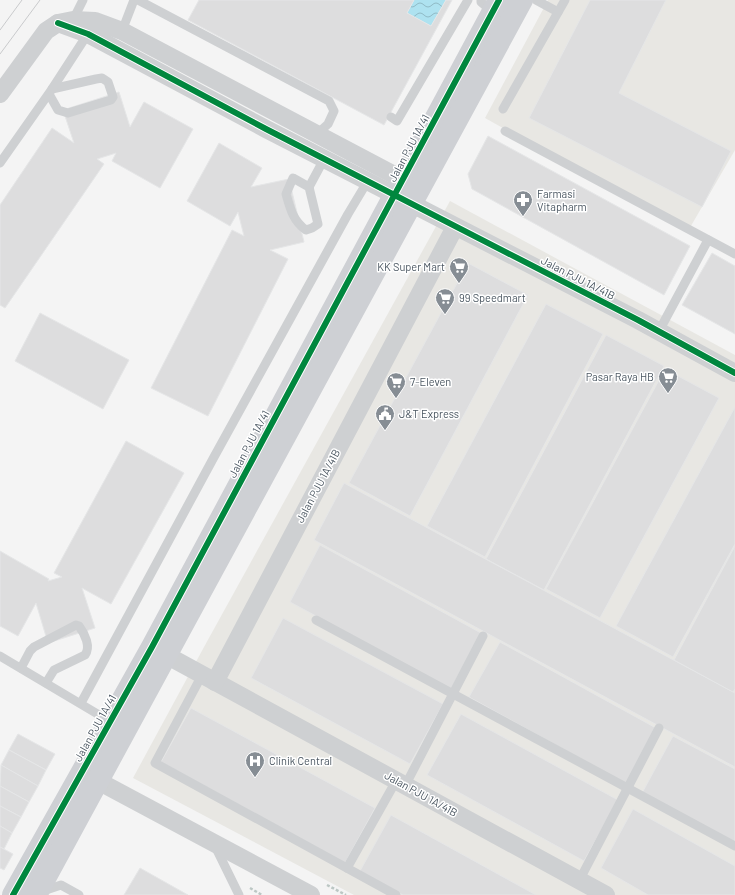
<svg xmlns="http://www.w3.org/2000/svg" width="735" height="895" font-family="Barlow,sans-serif">
<style>
.commercial{fill:#e8e7e3}
.water{fill:url(#water-waves)}
.building{fill:#ddddde;stroke:#e5e6e7}
.lines{fill:none;stroke-linecap:round;stroke-linejoin:round}
.path{stroke:#bcc7c4;stroke-width:2.5;stroke-dasharray:3 2;stroke-linecap:butt}
.lane{stroke:#ced0d2;stroke-width:9}
.street{stroke:#ced0d2;stroke-width:18}
.secondary{stroke:#ced0d4;stroke-width:22}
.tram{stroke:#c9cacc;stroke-width:1}
.cycleway-casing{stroke:#fff;stroke-width:8}
.cycleway{stroke:#00873e;stroke-width:6}
.labels{text-anchor:middle;stroke-width:3;stroke-linejoin:round;paint-order:stroke}
.street-label{font-size:11px;fill:#4a5661;stroke:#fff}
.poi-label{font-size:11px;fill:#4a5661;stroke:#fff;text-anchor:start}
</style>
<defs>
<pattern id="water-waves" width="16" height="10" patternUnits="userSpaceOnUse"><rect width="16" height="10" fill="#aee2f0"/><path d="M0 5q4-4 8 0t8 0" fill="none" stroke="#90bac6"/></pattern>
</defs>
<rect width="100%" height="100%" fill="#f4f4f4"/>
<!-- commercial -->
<g class="commercial">
<polygon points="548,0 735,0 735,150 688,231 485,118"/>
<polygon points="450,201 735,355 735,895 354,895 133,778 204,647"/>
</g>
<!-- water -->
<polygon class="water" points="414,0 446,0 431,26 407,13"/>
<!-- building -->
<g class="building">
<polygon points="199,0 414,0 407,13 431,26 446,0 452,0 384,125 188,20"/>
<polygon points="590,0 666,0 619,93 731,151 702,207 529,118"/>
<polygon points="119,92 130,127 144,102 193,129 160,188 112,161 116,153 97,159 104,164 5,308 0,305 0,205 52,128 74,143 63,110"/>
<polygon points="488,136 690,246 664,295 472,189 468,174"/>
<polygon points="219,143 262,168 251,187 289,179 304,242 270,250 288,259 208,416 151,388 232,230 244,236 238,212 230,226 187,201"/>
<polygon points="712,253 735,266 735,334 682,305"/>
<polygon points="468,263 528,295 410,516 349,483"/>
<polygon points="546,304 603,334 485,557 427,526"/>
<polygon points="40,313 129,360 103,409 15,361"/>
<polygon points="606,335 664,366 544,590 486,559"/>
<polygon points="665,369 719,398 600,618 546,589"/>
<polygon points="735,407 735,544 673,657 616,626"/>
<polygon points="126,441 184,473 111,604 82,588 95,628 48,643 36,603 18,636 0,626 0,551 49,579 48,581 62,577 54,573"/>
<polygon points="344,483 735,693 735,767 314,540"/>
<polygon points="320,545 481,633 451,689 290,602"/>
<polygon points="735,546 735,689 733,692 674,660"/>
<polygon points="283,618 443,704 410,764 251,678"/>
<polygon points="500,642 656,728 626,784 469,697"/>
<polygon points="191,708 375,808 345,863 161,762"/>
<polygon points="461,714 618,800 584,861 427,775"/>
<polygon points="18,734 55,754 46,770 9,750"/>
<polygon points="673,736 735,769 735,843 642,793"/>
<polygon points="9,750 46,770 38,786 1,765"/>
<polygon points="1,765 38,786 29,802 0,786"/>
<polygon points="0,786 29,802 21,817 0,806"/>
<polygon points="0,806 21,817 12,833 0,826"/>
<polygon points="633,809 735,866 735,895 648,895 601,868"/>
<polygon points="391,815 536,895 403,895 360,871"/>
<polygon points="0,826 12,833 4,849 0,847"/>
<polygon points="0,847 13,854 4,870 0,868"/>
<polygon points="140,868 188,895 124,895"/>
</g>
<g class="lines">
<!-- path -->
<g class="path">
<polyline points="327,885 346,895"/>
<polyline points="250,888 262,895"/>
</g>
<!-- lane -->
<g class="lane">
<polyline points="138,0 329,101 334,111 328,124 317,134"/>
<polyline points="481,0 481,2 493,12"/>
<polyline points="536,0 558,12"/>
<polyline points="73,20 83,0"/>
<polyline points="122,31 134,0"/>
<polyline points="49,94 58,110 68,113 111,100 113,97 108,82 102,78 96,79 52,89"/>
<polyline points="503,109 565,0"/>
<polyline points="391,117 397,121 468,0"/>
<polyline points="505,131 735,254"/>
<polyline points="0,163 52,89 89,32"/>
<path d="M293 178 309 187 318 224 312 228 306 230C293 221 290 208 286 194Z"/>
<polyline points="309,187 324,159"/>
<polyline points="659,331 708,240"/>
<polyline points="316,620 735,846"/>
<polyline points="0,656 111,722"/>
<path d="M21 668 30 651 34 647 76 625 79 626C85 634 91 647 85 655L54 670 46 683"/>
<polyline points="202,675 155,763 396,895"/>
<polyline points="81,703 214,457 348,214 369,179"/>
<polyline points="405,786 483,636"/>
<polyline points="215,846 239,895"/>
<polyline points="347,868 396,781"/>
<polyline points="579,881 659,728"/>
<polyline points="40,892 61,885 79,895"/>
</g>
<!-- street -->
<g class="street">
<polyline points="58,23 88,34 266,129 638,320 735,373"/>
<polyline points="0,94 46,31 58,23 73,20 95,21 122,31 415,186"/>
<polyline points="155,649 606,895"/>
<polyline points="215,682 455,227"/>
<polyline points="98,781 311,895"/>
</g>
<!-- secondary -->
<g class="secondary">
<polyline points="13,895 152,647 499,0"/>
<polyline points="36,895 522,0"/>
</g>
<!-- tram -->
<g class="tram">
<polyline points="0,30 22,0"/>
<polyline points="0,54 40,0"/>
</g>
<defs>
<g id="cycleway">
<polyline points="58,23 88,34 266,129 638,320 735,373"/>
<polyline points="13,895 152,647 499,0"/>
</g>
</defs>
<!-- cycleway casing -->
<use href="#cycleway" class="cycleway-casing"/>
<!-- cycleway -->
<use href="#cycleway" class="cycleway"/>
</g>
<!-- icons -->
<defs>
<symbol id="pharmacy-pin" viewBox="-11 -11 22 30"><path d="M0 17L-7.5 6A9.5 9.5 0 1 1 7.5 6Z" fill="#868d94" stroke="#fff"/><path d="M-2-6h4v4h4v4h-4v4h-4v-4h-4v-4h4Z" fill="#fff"/></symbol>
<symbol id="supermarket-pin" viewBox="-11 -11 22 30"><path d="M0 17L-7.5 6A9.5 9.5 0 1 1 7.5 6Z" fill="#868d94" stroke="#fff"/><path d="M-6-5.5h2.5l.6 2H6L4.5 2H-2.5L-4.4-4H-6ZM-1.5 3.2a1.3 1.3 0 1 0 .1 0ZM3 3.2a1.3 1.3 0 1 0 .1 0Z" fill="#fff"/></symbol>
<symbol id="civic-pin" viewBox="-11 -11 22 30"><path d="M0 17L-7.5 6A9.5 9.5 0 1 1 7.5 6Z" fill="#868d94" stroke="#fff"/><path d="M-.6-6.5H3V-4.5H.6V-3L4-1V1h2V6H-6V1h2V-1L-.6-3ZM-1.2 2.5V6h2.4V2.5Z" fill="#fff"/></symbol>
<symbol id="hospital-pin" viewBox="-11 -11 22 30"><path d="M0 17L-7.5 6A9.5 9.5 0 1 1 7.5 6Z" fill="#868d94" stroke="#fff"/><path d="M-5-5h3v3.5h4V-5h3V5h-3V1.5h-4V5h-3Z" fill="#fff"/></symbol>
</defs>
<g fill-rule="evenodd">
<use href="#pharmacy-pin" x="512" y="189" width="22" height="30"/>
<use href="#supermarket-pin" x="448" y="256" width="22" height="30"/>
<use href="#supermarket-pin" x="434" y="287" width="22" height="30"/>
<use href="#supermarket-pin" x="657" y="366" width="22" height="30"/>
<use href="#supermarket-pin" x="385" y="371" width="22" height="30"/>
<use href="#civic-pin" x="374" y="403" width="22" height="30"/>
<use href="#hospital-pin" x="244" y="750" width="22" height="30"/>
</g>
<g class="labels">
<!-- street labels -->
<g class="street-label">
<text transform="translate(409 148) rotate(-62)" y="4">Jalan PJU 1A/41</text>
<text transform="translate(578 278) rotate(27)" y="4">Jalan PJU 1A/41B</text>
<text transform="translate(249 444) rotate(-62)" y="4">Jalan PJU 1A/41</text>
<text transform="translate(318 486) rotate(-62)" y="4">Jalan PJU 1A/41B</text>
<text transform="translate(95 728) rotate(-61)" y="4">Jalan PJU 1A/41</text>
<text transform="translate(421 794) rotate(29)" y="4">Jalan PJU 1A/41B</text>
</g>
<!-- poi labels -->
<g class="poi-label">
<text x="537" y="198">Farmasi<tspan x="537" dy="13">Vitapharm</tspan></text>
<text x="445" y="271" text-anchor="end">KK Super Mart</text>
<text x="459" y="302">99 Speedmart</text>
<text x="654" y="381" text-anchor="end">Pasar Raya HB</text>
<text x="410" y="386">7-Eleven</text>
<text x="399" y="418">J&amp;T Express</text>
<text x="269" y="765">Clinik Central</text>
</g>
</g>
</svg>
